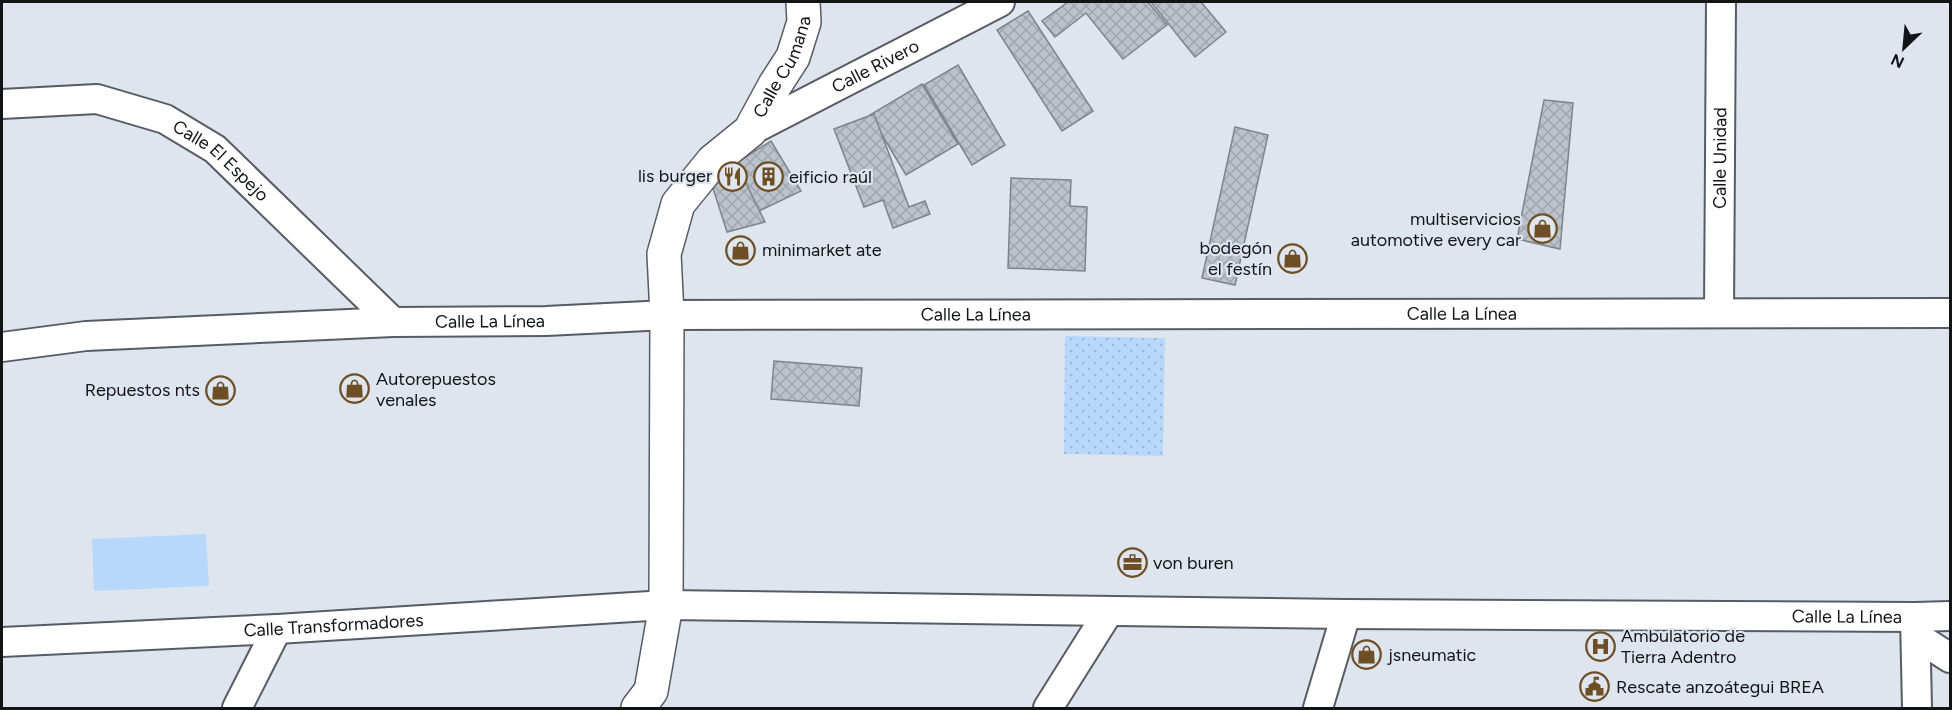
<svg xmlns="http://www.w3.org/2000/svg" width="1952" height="710" font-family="Figtree,sans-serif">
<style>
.grass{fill:url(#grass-dots)}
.garden{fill:#b8d8fb}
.building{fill:url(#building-cross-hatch);stroke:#7e848c;stroke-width:1.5}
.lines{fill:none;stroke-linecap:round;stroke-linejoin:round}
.minor-casing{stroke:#565c63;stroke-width:32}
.tertiary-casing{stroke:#565c63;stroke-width:36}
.minor{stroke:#fff;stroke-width:28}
.tertiary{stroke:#fff;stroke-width:33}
.labels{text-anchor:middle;stroke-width:4.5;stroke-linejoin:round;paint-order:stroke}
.street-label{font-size:18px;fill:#121417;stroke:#dee5ee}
.poi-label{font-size:18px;fill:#121417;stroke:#dee5ee;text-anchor:start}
</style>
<defs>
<pattern id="grass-dots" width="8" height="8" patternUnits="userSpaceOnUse" patternTransform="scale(1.5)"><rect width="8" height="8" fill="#b8d8fb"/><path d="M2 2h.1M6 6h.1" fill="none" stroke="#9db8d6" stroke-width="1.8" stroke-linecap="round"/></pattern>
<pattern id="building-cross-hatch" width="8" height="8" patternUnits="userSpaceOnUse" patternTransform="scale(1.5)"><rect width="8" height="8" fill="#bbc2cb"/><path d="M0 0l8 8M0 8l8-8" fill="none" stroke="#a0a6ae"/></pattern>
</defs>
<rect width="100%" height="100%" fill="#dee5ee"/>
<!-- grass -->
<polygon class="grass" points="1065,336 1165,338 1163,456 1064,454"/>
<!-- garden -->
<polygon class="garden" points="206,534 209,586 94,591 92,539"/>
<!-- building -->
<g class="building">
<polygon points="1068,2 1148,2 1167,25 1123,59 1086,13 1055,37 1042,21"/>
<polygon points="1151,2 1201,2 1226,32 1195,57"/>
<polygon points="1028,11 1093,111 1062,131 997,30"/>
<polygon points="958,65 1005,145 972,165 924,85"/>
<polygon points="922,84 958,144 906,175 870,115"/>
<polygon points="1544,100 1573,103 1560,249 1517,239"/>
<polygon points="874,114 909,207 925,201 930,214 893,228 883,200 864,207 834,129"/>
<polygon points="1235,127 1268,135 1235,285 1202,278"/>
<polygon points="771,141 801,191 759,211 736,163"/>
<polygon points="736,163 765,222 727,232 711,182"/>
<polygon points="1011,178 1071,180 1070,206 1087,207 1085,271 1008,268"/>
<polygon points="774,361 862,368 859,406 771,399"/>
</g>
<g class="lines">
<defs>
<g id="minor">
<path id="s1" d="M2 104 97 99 165 119 215 149 393 322"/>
<path id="s2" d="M750 131 1000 2"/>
<path id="s3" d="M1719 312 1721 2"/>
<path id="s4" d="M2 347 86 336 393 322 546 321 667 315 1950 313"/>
<polyline points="1915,617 1917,708"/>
<polyline points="1916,636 1950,658"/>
<path id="s5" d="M2 642 277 629 666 605 1346 614 1915 617 1950 616"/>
<polyline points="237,708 277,629"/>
<polyline points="1048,708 1109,611"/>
<polyline points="1318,708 1346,614"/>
</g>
<g id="tertiary">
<path id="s6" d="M638 708 651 691 666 605 667 315 664 254 678 204 713 161 750 131 775 85 793 57 804 22 803 2"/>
</g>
</defs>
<!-- minor casing -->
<use href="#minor" class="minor-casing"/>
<!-- tertiary casing -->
<use href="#tertiary" class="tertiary-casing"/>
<!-- minor -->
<use href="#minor" class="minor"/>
<!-- tertiary -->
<use href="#tertiary" class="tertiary"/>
</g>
<!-- icons -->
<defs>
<symbol id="restaurant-ring" viewBox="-11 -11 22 22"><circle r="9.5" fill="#dee5ee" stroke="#6e4f25" stroke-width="1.5"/><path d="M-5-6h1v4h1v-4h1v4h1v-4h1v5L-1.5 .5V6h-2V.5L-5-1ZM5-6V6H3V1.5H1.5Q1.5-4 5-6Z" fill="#6e4f25"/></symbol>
<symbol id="building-ring" viewBox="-11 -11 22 22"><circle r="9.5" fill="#dee5ee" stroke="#6e4f25" stroke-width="1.5"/><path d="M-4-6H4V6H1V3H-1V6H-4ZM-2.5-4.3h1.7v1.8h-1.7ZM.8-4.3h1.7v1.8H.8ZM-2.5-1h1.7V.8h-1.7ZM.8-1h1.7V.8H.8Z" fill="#6e4f25"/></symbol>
<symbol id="shop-ring" viewBox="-11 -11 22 22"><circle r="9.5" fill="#dee5ee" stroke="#6e4f25" stroke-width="1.5"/><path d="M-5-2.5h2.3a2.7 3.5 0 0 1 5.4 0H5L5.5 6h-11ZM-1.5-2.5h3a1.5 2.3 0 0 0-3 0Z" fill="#6e4f25"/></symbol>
<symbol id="office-ring" viewBox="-11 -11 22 22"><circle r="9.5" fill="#dee5ee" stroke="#6e4f25" stroke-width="1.5"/><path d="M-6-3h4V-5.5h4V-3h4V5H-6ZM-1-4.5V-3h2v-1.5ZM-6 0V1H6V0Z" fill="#6e4f25"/></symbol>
<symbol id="hospital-ring" viewBox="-11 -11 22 22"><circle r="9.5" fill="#dee5ee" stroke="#6e4f25" stroke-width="1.5"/><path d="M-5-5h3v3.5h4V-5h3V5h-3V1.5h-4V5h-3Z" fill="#6e4f25"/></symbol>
<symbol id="civic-ring" viewBox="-11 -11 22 22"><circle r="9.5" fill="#dee5ee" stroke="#6e4f25" stroke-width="1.5"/><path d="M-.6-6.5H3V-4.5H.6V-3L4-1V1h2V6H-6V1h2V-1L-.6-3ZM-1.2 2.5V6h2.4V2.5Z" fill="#6e4f25"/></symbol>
</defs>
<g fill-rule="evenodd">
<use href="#restaurant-ring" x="716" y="160" width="33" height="33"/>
<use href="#building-ring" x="752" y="160" width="33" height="33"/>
<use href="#shop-ring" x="1526" y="212" width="33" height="33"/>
<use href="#shop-ring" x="724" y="234" width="33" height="33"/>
<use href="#shop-ring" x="1276" y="242" width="33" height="33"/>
<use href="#shop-ring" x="338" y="372" width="33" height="33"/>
<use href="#shop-ring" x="204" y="374" width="33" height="33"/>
<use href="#office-ring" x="1116" y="546" width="33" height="33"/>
<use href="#hospital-ring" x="1584" y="630" width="33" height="33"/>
<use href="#shop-ring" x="1350" y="638" width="33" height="33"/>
<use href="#civic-ring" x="1578" y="670" width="33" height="33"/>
</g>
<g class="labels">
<!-- street labels -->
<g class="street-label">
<text dy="6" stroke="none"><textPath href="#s6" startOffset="687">Calle Cumana</textPath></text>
<text dy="6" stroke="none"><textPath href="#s2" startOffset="141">Calle Rivero</textPath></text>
<text dy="6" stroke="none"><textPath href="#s3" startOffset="154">Calle Unidad</textPath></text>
<text dy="6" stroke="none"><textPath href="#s1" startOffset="236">Calle El Espejo</textPath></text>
<text dy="6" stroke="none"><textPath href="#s4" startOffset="1461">Calle La Línea</textPath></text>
<text dy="6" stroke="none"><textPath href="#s4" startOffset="975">Calle La Línea</textPath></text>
<text dy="6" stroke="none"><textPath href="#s4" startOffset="489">Calle La Línea</textPath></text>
<text dy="6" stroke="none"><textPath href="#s5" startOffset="1846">Calle La Línea</textPath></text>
<text dy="6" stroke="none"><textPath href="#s5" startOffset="332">Calle Transformadores</textPath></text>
</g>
<!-- poi labels -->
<g class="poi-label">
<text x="712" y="182" text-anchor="end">lis burger</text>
<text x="789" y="183">eificio raúl</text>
<text x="1521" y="225" text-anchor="end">multiservicios<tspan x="1521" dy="21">automotive every car</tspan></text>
<text x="1272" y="254" text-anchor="end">bodegón<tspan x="1272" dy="21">el festín</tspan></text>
<text x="762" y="256">minimarket ate</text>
<text x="376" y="385">Autorepuestos<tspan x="376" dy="21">venales</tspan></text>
<text x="200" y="396" text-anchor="end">Repuestos nts</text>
<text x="1153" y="569">von buren</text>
<text x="1621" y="642">Ambulatorio de<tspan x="1621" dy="21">Tierra Adentro</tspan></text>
<text x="1388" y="661">jsneumatic</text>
<text x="1616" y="693">Rescate anzoátegui BREA</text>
</g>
</g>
<!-- border -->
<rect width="1952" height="710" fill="none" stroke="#121417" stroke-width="6"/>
<!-- north arrow -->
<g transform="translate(1904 48) rotate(206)" stroke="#dee5ee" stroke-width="4.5" paint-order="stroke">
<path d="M0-4.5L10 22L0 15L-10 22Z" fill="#121417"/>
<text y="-9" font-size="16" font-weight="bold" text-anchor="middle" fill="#121417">N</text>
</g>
</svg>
